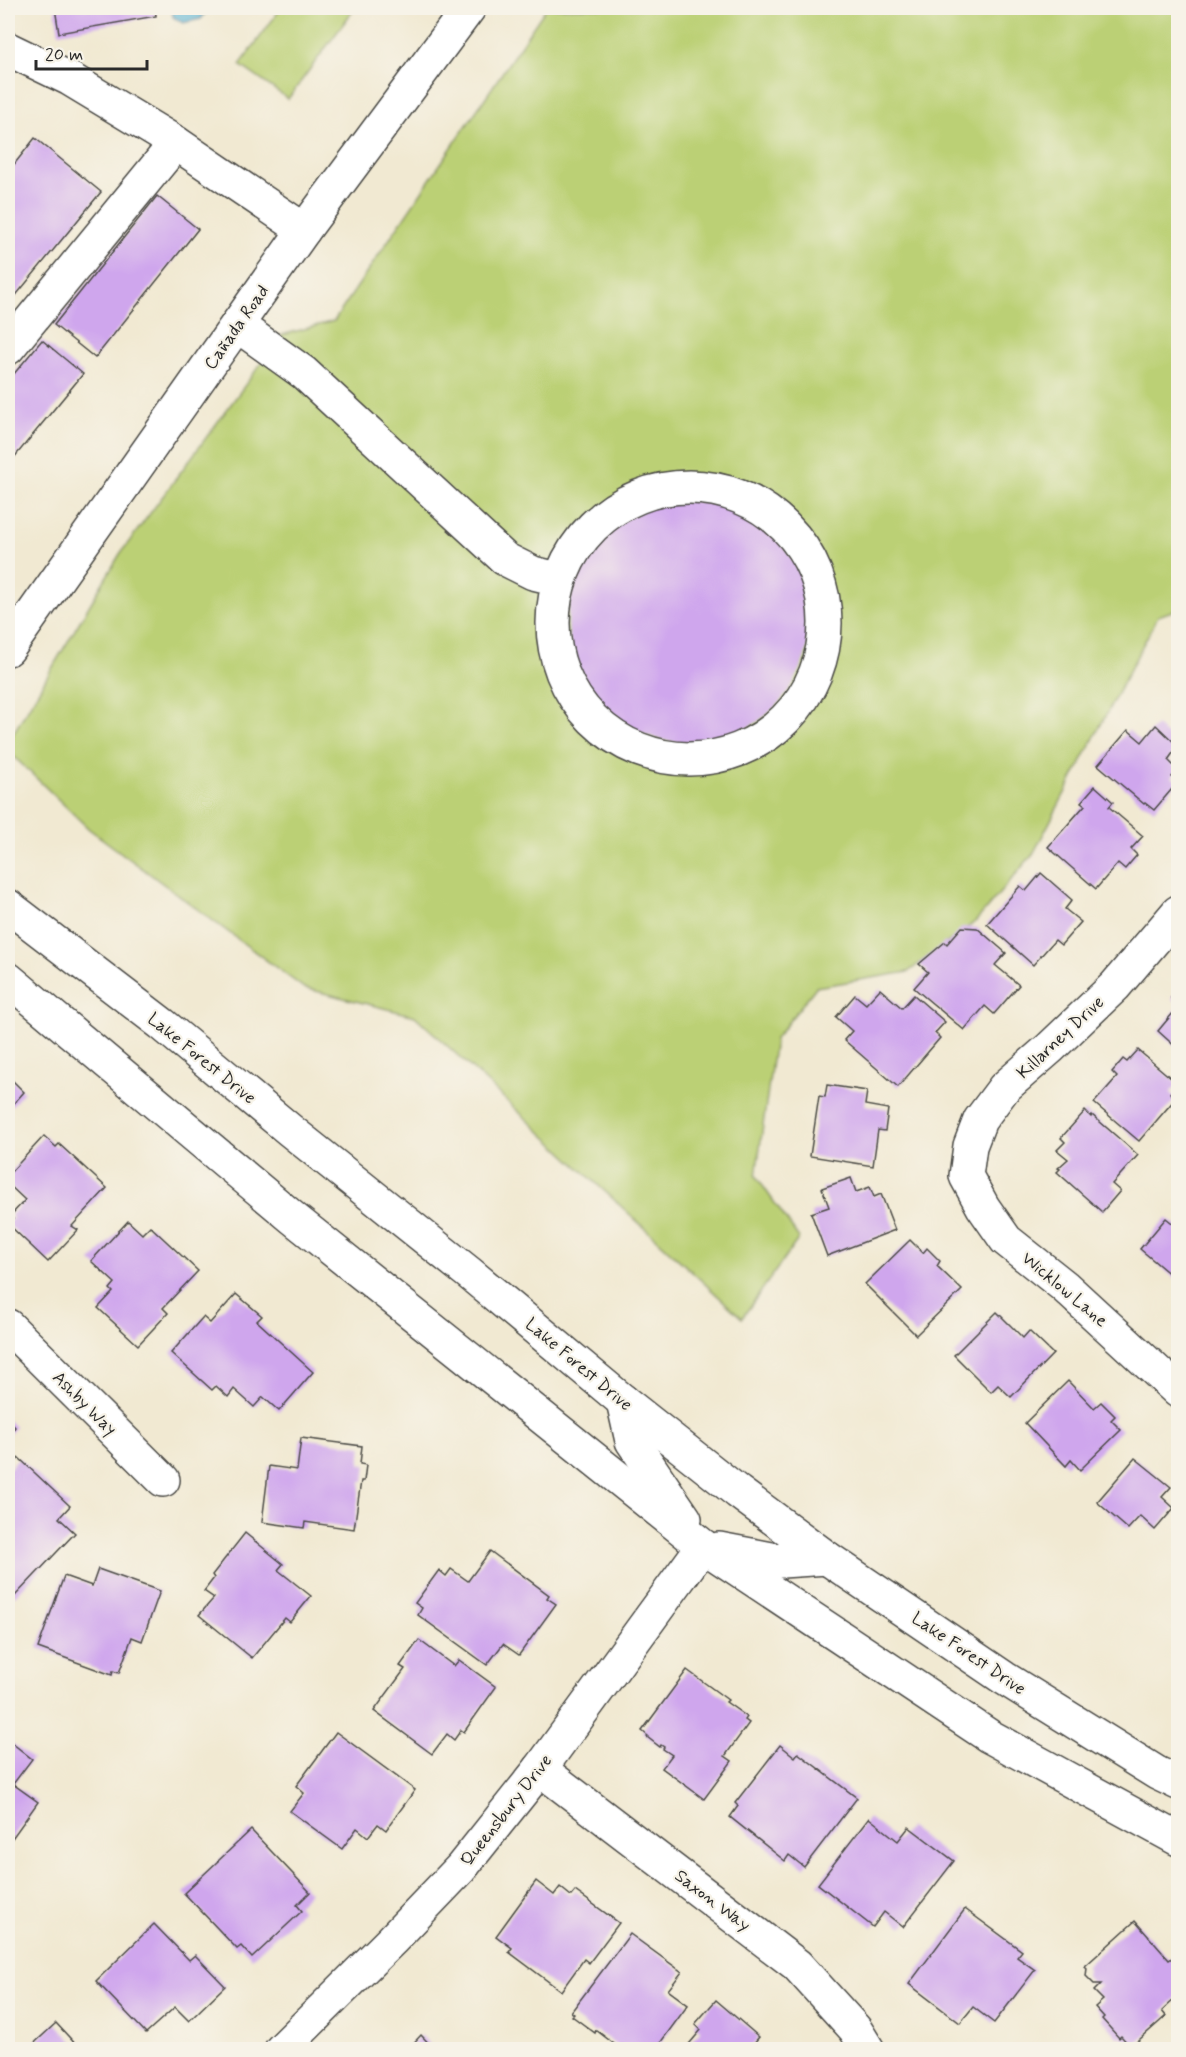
<svg xmlns="http://www.w3.org/2000/svg" width="1186" height="2057" font-family="Mynerve,sans-serif">
<style>
.green{fill:#bbd074;stroke:#737e50;stroke-width:1.5}
.water{fill:#55b1d3;stroke:#406e7f;stroke-width:1.5}
.building{fill:#cfa6ed}
.lines{fill:none;stroke-linecap:round;stroke-linejoin:round}
.minor-casing{stroke:#494844;stroke-width:36}
.major-casing{stroke:#494844;stroke-width:36}
.minor{stroke:#fff;stroke-width:33}
.major{stroke:#fff;stroke-width:33}
.labels{text-anchor:middle;stroke-width:4.5;stroke-linejoin:round;paint-order:stroke}
.street-label{font-size:18px;fill:#2b2b2b;stroke:#f7f3e8}
</style>
<rect width="100%" height="100%" fill="#f7f3e8"/>
<filter id="ink" filterUnits="userSpaceOnUse"><feTurbulence type="fractalNoise" baseFrequency=".0167" numOctaves="2"/><feDisplacementMap in="SourceGraphic" scale="12" xChannelSelector="R" yChannelSelector="G"/><feConvolveMatrix kernelMatrix="1 2 1 2 8 2 1 2 1" color-interpolation-filters="sRGB"/></filter>
<filter id="wash" filterUnits="userSpaceOnUse"><feTurbulence type="fractalNoise" baseFrequency=".008" numOctaves="4" result="noise"/><feDisplacementMap in="SourceGraphic" scale="24" xChannelSelector="R" yChannelSelector="G"/><feGaussianBlur stdDeviation="1.35" result="paint"/><feColorMatrix in="noise" values="0 0 0 0 0 0 0 0 0 0 0 0 0 0 0 0 0 1.4 0 .05"/><feComposite in="paint" operator="in"/></filter>
<g filter="url(#wash)">
<rect width="100%" height="100%" fill="#f1e9d2"/>
<!-- green -->
<g class="green">
<polygon points="281,8 355,8 288,99 240,65"/>
<polygon points="546,8 1178,8 1178,609 1158,616 1033,854 976,921 908,972 816,987 775,1039 756,1176 799,1238 742,1318 415,1016 304,988 89,829 8,751 8,742 120,554 282,335 334,321"/>
</g>
<!-- water -->
<polygon class="water" points="172,8 209,8 201,19 183,23 173,17"/>
<g id="blocks">
<!-- building -->
<g class="building">
<polygon points="55,8 155,8 156,16 59,33"/>
<polygon points="35,138 101,192 8,305 8,172"/>
<polygon points="157,196 198,229 95,358 54,325"/>
<polygon points="42,340 83,374 8,465 8,381"/>
<circle cx="689" cy="622" r="121"/>
<polygon points="1156,725 1178,746 1168,760 1178,770 1172,777 1178,782 1154,810 1145,803 1144,804 1098,765 1128,730 1142,742"/>
<polygon points="1095,786 1113,802 1109,807 1143,836 1131,849 1137,855 1125,869 1118,863 1096,889 1048,847 1085,805 1081,802"/>
<polygon points="1041,873 1072,900 1065,909 1081,922 1061,945 1055,940 1033,965 987,924 1020,886 1026,891"/>
<polygon points="962,927 977,928 1006,953 995,965 1019,985 994,1014 985,1006 964,1030 914,988 928,972 919,964 945,942 947,944"/>
<polygon points="880,989 902,1008 914,995 945,1022 935,1033 940,1038 898,1087 844,1040 852,1031 836,1017 855,995 866,1004"/>
<polygon points="1178,990 1178,1004 1171,998"/>
<polygon points="1178,1007 1178,1049 1158,1031"/>
<polygon points="1138,1050 1178,1084 1170,1093 1176,1098 1139,1141 1094,1103 1117,1077 1112,1072 1123,1059 1127,1062"/>
<polygon points="8,1076 24,1092 8,1110"/>
<polygon points="827,1085 867,1091 865,1105 888,1109 885,1131 878,1130 873,1166 810,1156 819,1096 825,1097"/>
<polygon points="1085,1111 1091,1117 1092,1115 1138,1155 1112,1184 1120,1191 1102,1212 1057,1172 1060,1169 1058,1168 1068,1159 1057,1150 1065,1142 1061,1138"/>
<polygon points="44,1136 56,1147 59,1144 107,1188 72,1226 78,1230 48,1262 8,1224 13,1218 11,1215 25,1200 8,1184 8,1175"/>
<polygon points="851,1178 856,1192 870,1187 874,1197 881,1194 895,1230 827,1256 811,1213 829,1207 822,1188"/>
<polygon points="1166,1218 1176,1226 1178,1224 1178,1281 1140,1249"/>
<polygon points="128,1221 142,1234 150,1226 198,1271 163,1308 168,1313 138,1345 98,1308 113,1292 110,1289 115,1283 91,1261"/>
<polygon points="910,1240 923,1253 927,1248 940,1261 937,1266 962,1290 916,1335 865,1284"/>
<polygon points="236,1294 262,1316 257,1321 313,1372 279,1411 263,1397 254,1407 234,1389 228,1397 216,1386 212,1390 171,1353 203,1317 210,1323"/>
<polygon points="997,1312 1023,1338 1029,1331 1053,1354 1011,1397 998,1385 991,1392 954,1355"/>
<polygon points="1068,1381 1094,1408 1101,1402 1115,1416 1111,1420 1121,1430 1080,1470 1071,1460 1066,1466 1025,1423"/>
<polygon points="8,1420 15,1427 8,1436"/>
<polygon points="301,1438 362,1446 360,1464 366,1465 364,1481 361,1481 354,1529 305,1522 304,1528 262,1522 269,1466 297,1470"/>
<polygon points="19,1458 70,1506 59,1518 75,1533 15,1596 8,1589 8,1470"/>
<polygon points="1135,1458 1171,1487 1162,1497 1174,1508 1155,1530 1140,1516 1128,1529 1097,1502"/>
<polygon points="245,1533 283,1564 278,1570 311,1596 290,1622 285,1618 252,1658 199,1615 214,1598 204,1591 214,1578 212,1575"/>
<polygon points="490,1551 549,1595 547,1598 556,1604 519,1655 503,1644 487,1665 418,1615 422,1608 415,1603 439,1570 446,1576 451,1569 468,1581"/>
<polygon points="98,1569 160,1591 142,1641 132,1637 119,1673 113,1671 112,1675 38,1648 64,1576 92,1586"/>
<polygon points="419,1640 454,1666 459,1660 496,1687 464,1732 461,1730 454,1740 447,1734 432,1754 374,1711 405,1669 400,1666"/>
<polygon points="687,1670 728,1700 726,1702 747,1717 745,1720 749,1723 725,1756 732,1761 704,1799 662,1768 672,1755 663,1749 664,1747 661,1745 660,1747 647,1737 648,1736 642,1731"/>
<polygon points="336,1732 415,1790 386,1830 378,1824 368,1837 357,1828 342,1849 290,1811 304,1793 296,1786"/>
<polygon points="8,1740 32,1759 13,1784 38,1802 8,1844"/>
<polygon points="780,1745 795,1757 798,1753 857,1798 804,1867 789,1855 785,1861 730,1817 738,1806 735,1803"/>
<polygon points="869,1818 898,1841 909,1827 954,1861 903,1927 884,1912 873,1927 818,1884"/>
<polygon points="251,1830 310,1892 297,1905 302,1911 252,1958 241,1946 237,1949 184,1893"/>
<polygon points="536,1881 554,1895 560,1887 571,1896 575,1891 619,1923 589,1963 584,1959 561,1991 509,1952 512,1948 496,1936"/>
<polygon points="965,1909 1022,1951 1017,1957 1035,1970 994,2023 973,2007 960,2023 909,1984"/>
<polygon points="1135,1921 1169,1960 1172,1958 1178,1965 1178,1996 1162,2011 1166,2016 1131,2047 1121,2036 1119,2038 1102,2019 1104,2017 1095,2007 1103,2000 1094,1991 1101,1984 1094,1984 1086,1976 1087,1968 1085,1966"/>
<polygon points="154,1924 189,1960 195,1955 225,1986 189,2021 175,2007 146,2033 96,1981"/>
<polygon points="630,1934 682,1972 668,1990 688,2005 655,2050 636,2050 631,2046 628,2050 622,2050 596,2030 595,2033 572,2016 574,2014 571,2012"/>
<polygon points="716,2000 759,2037 748,2050 684,2050 701,2030 695,2024"/>
<polygon points="56,2023 81,2050 27,2050"/>
<polygon points="421,2035 435,2050 407,2050"/>
</g>
</g>
</g>
<g filter="url(#ink)">
<use href="#blocks" fill-opacity="0" stroke="#494844" stroke-width="1.5"/>
<g class="lines">
<defs>
<g id="minor">
<polyline points="8,49 70,79 176,143 304,230"/>
<polyline points="237,325 304,373 505,559 533,573 558,579"/>
<polyline points="8,348 176,143"/>
<circle cx="689" cy="623" r="136"/>
<polyline points="8,649 304,230 469,8"/>
<polyline points="1178,912 1115,986 1050,1048 1004,1088 980,1120 970,1146 966,1176 983,1207 1006,1240 1064,1286 1178,1391"/>
<polyline points="8,1326 163,1480"/>
<polyline points="540,1769 797,1965 855,2029 868,2050"/>
<polyline points="281,2050 392,1940 461,1868 540,1769 703,1546"/>
</g>
<g id="major">
<polyline points="8,906 162,1024 291,1131 469,1273 623,1401 738,1492 827,1558 1004,1678 1157,1773 1178,1783"/>
<polyline points="8,979 293,1218 703,1546 989,1736 1178,1839"/>
<polyline points="623,1401 632,1441 685,1519"/>
<polyline points="719,1549 782,1561 827,1558"/>
</g>
</defs>
<!-- minor casing -->
<use href="#minor" class="minor-casing"/>
<!-- major casing -->
<use href="#major" class="major-casing"/>
<!-- minor -->
<use href="#minor" class="minor"/>
<!-- major -->
<use href="#major" class="major"/>
</g>
</g>
<g class="labels">
<!-- street labels -->
<g class="street-label">
<text transform="translate(236 327) rotate(-55)" y="6">Cañada Road</text>
<text transform="translate(1060 1037) rotate(-43)" y="6">Killarney Drive</text>
<text transform="translate(202 1058) rotate(39)" y="6">Lake Forest Drive</text>
<text transform="translate(1065 1289) rotate(40)" y="6">Wicklow Lane</text>
<text transform="translate(579 1364) rotate(40)" y="6">Lake Forest Drive</text>
<text transform="translate(85 1403) rotate(45)" y="6">Ashby Way</text>
<text transform="translate(969 1653) rotate(34)" y="6">Lake Forest Drive</text>
<text transform="translate(506 1810) rotate(-52)" y="6">Queensbury Drive</text>
<text transform="translate(713 1900) rotate(37)" y="6">Saxon Way</text>
</g>
</g>
<!-- margin -->
<rect width="1186" height="2057" fill="none" stroke="#f7f3e8" stroke-width="30"/>
<!-- scale -->
<path d="M36 60v9h111v-9" fill="none" stroke="#2b2b2b" stroke-width="3"/>
<text x="45" y="60" font-size="18" fill="#2b2b2b" stroke="#f7f3e8" stroke-width="4.5" paint-order="stroke">20 m</text>
</svg>
